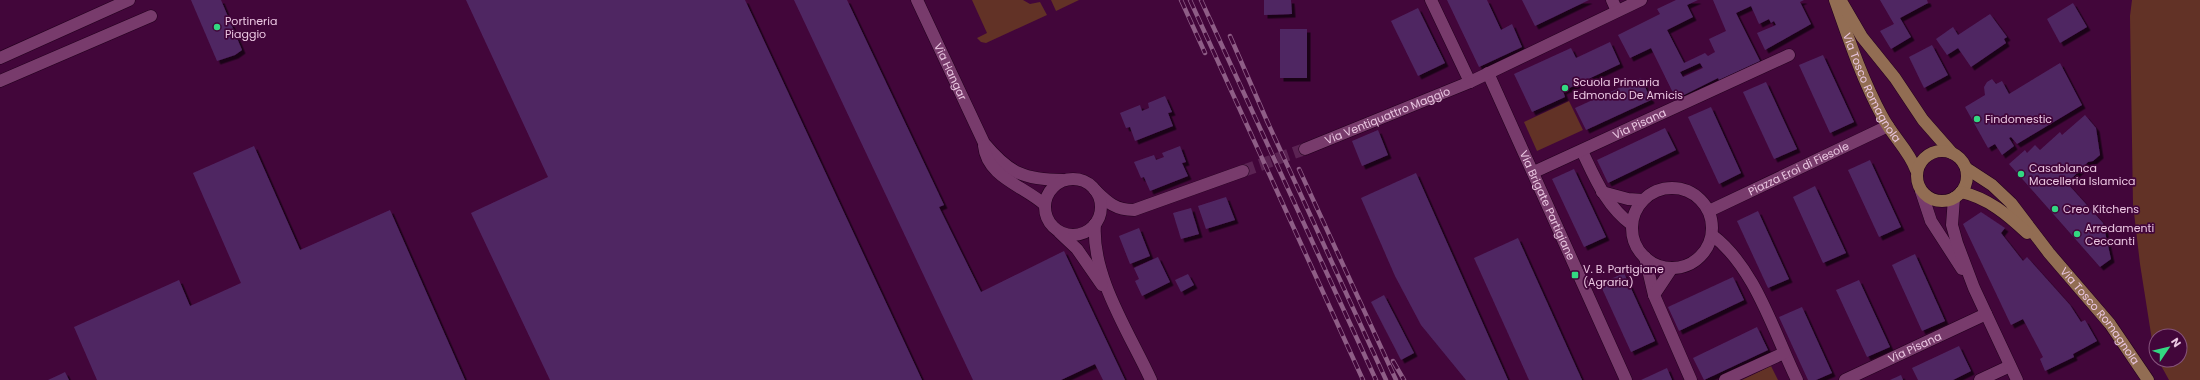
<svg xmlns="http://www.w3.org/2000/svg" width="2200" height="380" font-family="Poppins,sans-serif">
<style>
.green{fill:#623226}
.building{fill:#502662;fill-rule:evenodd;filter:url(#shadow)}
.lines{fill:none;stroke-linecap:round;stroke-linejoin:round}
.minor-tunnel{stroke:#5b2353;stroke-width:12;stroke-dasharray:12 6;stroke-linecap:butt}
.minor-casing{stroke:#22001d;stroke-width:13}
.tertiary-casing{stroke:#22001d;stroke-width:13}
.primary-casing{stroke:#22001d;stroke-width:13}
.minor{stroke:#783b6c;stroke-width:12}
.tertiary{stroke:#783b6c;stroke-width:12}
.primary{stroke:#926d53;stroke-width:12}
.rail-casing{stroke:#8e5d86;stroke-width:4.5}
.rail{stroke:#42063a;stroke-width:3;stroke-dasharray:9;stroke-linecap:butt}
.poi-dot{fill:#33d882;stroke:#42063a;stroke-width:1.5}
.labels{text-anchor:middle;stroke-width:3.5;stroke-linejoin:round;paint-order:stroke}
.poi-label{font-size:11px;fill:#ebc7e2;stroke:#42063a;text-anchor:start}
.street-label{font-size:11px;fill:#ebc7e2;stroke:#42063a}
</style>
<defs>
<filter id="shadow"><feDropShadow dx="3.5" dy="3.5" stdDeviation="0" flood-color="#0009"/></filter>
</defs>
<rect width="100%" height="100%" fill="#42063a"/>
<!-- green -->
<g class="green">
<polygon points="972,0 1023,0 1030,4 1040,2 1047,15 986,43 981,42 977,38 987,33"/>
<polygon points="1051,0 1079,0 1056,11"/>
<polygon points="2132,0 2200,0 2200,380 2169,380 2158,360 2180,360 2180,336 2156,336 2156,356 2154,353 2140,264 2133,204 2130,16"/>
<polygon points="1569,101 1583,130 1537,151 1524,122"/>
<polygon points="1771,366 1778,380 1742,380"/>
</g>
<!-- building -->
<g class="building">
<polygon points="191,0 221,0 242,50 235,55 217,61"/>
<polygon points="466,0 745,0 922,380 550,380 471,213 548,177"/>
<polygon points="794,0 847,0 944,205 939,207 981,292 1064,251 1125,380 1103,380 1095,364 1061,380 973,380"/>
<polygon points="1264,0 1291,0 1292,14 1264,15"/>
<polygon points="1447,0 1487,0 1501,30 1512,24 1522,47 1479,67"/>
<polygon points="1522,0 1589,0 1535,26"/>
<path d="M1676 0H1698L1687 5 1693 17 1667 30 1684 63 1705 53 1708 56 1715 52 1709 39 1726 31 1713 0H1804L1800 2 1811 24 1765 50 1757 33 1776 25 1774 21 1771 23 1769 19 1759 24 1751 6 1736 13 1760 61 1719 80 1718 78 1676 99 1651 48 1630 58 1618 35 1660 14 1657 9ZM1700 63 1703 68 1683 77 1680 72Z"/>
<polygon points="1880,0 1927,0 1928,3 1900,18 1911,37 1891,49 1880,31 1894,24"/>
<polygon points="2073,3 2087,27 2060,43 2047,19"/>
<polygon points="1418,8 1445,63 1418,76 1391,21"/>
<polygon points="1990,14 2007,37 2004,39 2006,43 1971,67 1958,48 1947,55 1936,39 1953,27 1958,35"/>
<rect x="1280" y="29" width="27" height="49"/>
<polygon points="1610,42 1620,64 1563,91 1565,97 1532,112 1514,74 1571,48 1576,58"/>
<polygon points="1932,45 1948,75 1924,88 1909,57"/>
<polygon points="1823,55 1854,122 1830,133 1799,65"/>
<polygon points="2060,63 2082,105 2017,144 2011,137 2009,138 2014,146 2002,155 1995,144 1988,148 1965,107 1985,95 1984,87 1987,82 1992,79 1996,84 2002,81 2009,94"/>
<polygon points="1641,78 1651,100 1586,130 1575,108"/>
<polygon points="1766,82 1797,149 1774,159 1743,92"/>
<polygon points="1165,96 1172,112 1168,113 1173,126 1135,141 1130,127 1126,128 1120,113 1140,105 1142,111 1149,108 1148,103"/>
<polygon points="1711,107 1741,173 1719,184 1688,117"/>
<polygon points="2085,115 2096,128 2100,155 2093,161 2088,162 2067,183 2103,223 2111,259 2100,267 2009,164 2025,150 2027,153 2035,145 2040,150 2060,132 2062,135"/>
<polygon points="1665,128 1676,150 1608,183 1597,160"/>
<polygon points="1378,130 1388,155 1362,166 1352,141"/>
<polygon points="254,146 300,250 390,210 465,380 97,380 74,327 179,280 190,306 241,283 193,173"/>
<polygon points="1180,146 1186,162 1182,163 1188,176 1150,191 1144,177 1141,178 1134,162 1154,155 1156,160 1164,157 1162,153"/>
<polygon points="1870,160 1901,227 1879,237 1848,170"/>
<polygon points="1574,169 1606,237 1584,247 1552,179"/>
<polygon points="1416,173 1508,380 1466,380 1421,325 1395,276 1361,198"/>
<polygon points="1815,186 1846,253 1823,263 1793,197"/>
<polygon points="1226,197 1235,220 1206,229 1198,206"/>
<polygon points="1191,208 1199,234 1181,239 1173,213"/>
<polygon points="1758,211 1789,279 1768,288 1737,221"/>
<polygon points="1981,212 2005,228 2001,233 2023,261 2027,257 2070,305 2081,322 2085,320 2097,341 2073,354 2074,357 2045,371 2040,359 2043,357 2023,319 2011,325 1963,224"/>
<polygon points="1139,228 1150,256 1130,264 1119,236"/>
<polygon points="1518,238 1582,380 1529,380 1474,258"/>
<polygon points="1915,254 1945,321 1922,331 1892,265"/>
<polygon points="1158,257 1170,282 1142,296 1135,281 1139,279 1134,268"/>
<polygon points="1624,273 1655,341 1631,352 1600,284"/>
<polygon points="1188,274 1194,285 1181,292 1175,280"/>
<polygon points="1733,277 1744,300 1679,331 1668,307"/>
<polygon points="1859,280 1890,347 1867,357 1836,290"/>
<polygon points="1384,295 1414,353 1401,360 1371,302"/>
<polygon points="1802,307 1832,373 1816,380 1808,380 1779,317"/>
<polygon points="1757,327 1768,350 1704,380 1693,358"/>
<polygon points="1959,346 1971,371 1953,380 1918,380 1912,368"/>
<polygon points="1667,368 1672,380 1641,380"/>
<polygon points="65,372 69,380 48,380 61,374"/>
<polygon points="1901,375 1903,380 1890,380"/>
</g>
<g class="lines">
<!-- minor-tunnel -->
<polyline class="minor-tunnel" points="1243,171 1305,149"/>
<defs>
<g id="minor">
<polyline points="1431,0 1470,82"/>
<polyline points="1612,0 1617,11"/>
<polyline points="0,58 129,0"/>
<path id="s1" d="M1488 73 1626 380"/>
<polyline points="0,81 151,16"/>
<path id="s2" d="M1305 149 1470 82 1641 0"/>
<path d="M1582 151C1595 178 1606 206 1632 225"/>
<path id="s3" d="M1534 172 1789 55"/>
<circle cx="1672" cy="228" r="40"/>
<path d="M1095 190C1108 203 1116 210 1134 210L1243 171"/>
<polyline points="1602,192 1628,199 1643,200"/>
<path id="s4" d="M1709 211 1888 126"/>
<path d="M1712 235C1755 267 1774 333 1797 380"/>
<polyline points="1645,257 1654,295 1691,380"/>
<polyline points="1654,295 1672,268"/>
<polyline points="1725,380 1784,353"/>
<path id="s5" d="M1845 380 1986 314"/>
<polyline points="1980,380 2010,366"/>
</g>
<g id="tertiary">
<path id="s6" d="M917 0 984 143C1009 173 1024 180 1063 180"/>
<path d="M984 146C987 177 1024 186 1045 205"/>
<circle cx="1073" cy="207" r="28"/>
<polyline points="1921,191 1931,221 1962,269"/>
<polyline points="1954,198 1952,225 1957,243 1974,288 2017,380"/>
<path d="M1095 224C1091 276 1130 334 1151 380"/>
<polyline points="1060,233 1077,249 1102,285"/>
</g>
<g id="primary">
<path id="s7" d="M1835 0C1849 40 1862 79 1882 116 1892 136 1909 150 1916 170"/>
<polyline points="1841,1 1862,37 1895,78 1923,120 1952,153"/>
<circle cx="1942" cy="176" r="25"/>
<path id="s8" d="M1966 168 1992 185 2011 203 2049 253 2110 324 2148 380"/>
<path d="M1961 192C1988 198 2008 215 2027 233"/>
</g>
</defs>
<!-- minor casing -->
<use href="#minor" class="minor-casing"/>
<!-- tertiary casing -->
<use href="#tertiary" class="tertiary-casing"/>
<!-- primary casing -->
<use href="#primary" class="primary-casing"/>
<!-- minor -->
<use href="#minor" class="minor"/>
<!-- tertiary -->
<use href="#tertiary" class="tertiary"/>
<!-- primary -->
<use href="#primary" class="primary"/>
<defs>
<g id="rail">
<polyline points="1181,0 1205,53"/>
<polyline points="1190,0 1363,380"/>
<polyline points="1201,0 1376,380"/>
<polyline points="1230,36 1267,121 1386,380"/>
<polyline points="1299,169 1396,380"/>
<polyline points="1393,361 1404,380"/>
</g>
</defs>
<!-- rail casing -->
<use href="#rail" class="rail-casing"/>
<!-- rail -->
<use href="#rail" class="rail"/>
</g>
<!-- markers -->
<g class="poi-dot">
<circle cx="217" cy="27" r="4"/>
<circle cx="1565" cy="88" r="4"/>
<circle cx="1977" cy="119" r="4"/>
<circle cx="2021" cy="174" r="4"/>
<circle cx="2055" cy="209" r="4"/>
<circle cx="2077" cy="234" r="4"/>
<rect x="1571" y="271" width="8" height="8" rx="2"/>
</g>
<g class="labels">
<!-- poi labels -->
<g class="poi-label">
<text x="225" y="25">Portineria<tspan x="225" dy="13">Piaggio</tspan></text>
<text x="1573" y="86">Scuola Primaria<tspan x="1573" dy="13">Edmondo De Amicis</tspan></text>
<text x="1985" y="123">Findomestic</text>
<text x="2029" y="172">Casablanca<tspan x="2029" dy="13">Macelleria Islamica</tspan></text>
<text x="2063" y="213">Creo Kitchens</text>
<text x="2085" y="232">Arredamenti<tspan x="2085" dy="13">Ceccanti</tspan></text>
<text x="1583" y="273">V. B. Partigiane<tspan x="1583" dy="13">(Agraria)</tspan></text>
</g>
<!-- street labels -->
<g class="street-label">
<text dy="4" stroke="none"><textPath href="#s6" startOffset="79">Via Hangar</textPath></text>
<text dy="4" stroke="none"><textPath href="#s7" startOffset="95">Via Tosco Romagnola</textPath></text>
<text dy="4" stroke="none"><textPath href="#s2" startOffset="89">Via Ventiquattro Maggio</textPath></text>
<text dy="4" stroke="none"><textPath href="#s3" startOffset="116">Via Pisana</textPath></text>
<text dy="4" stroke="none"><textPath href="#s4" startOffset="99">Piazza Eroi di Fiesole</textPath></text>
<text dy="4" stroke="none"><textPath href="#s1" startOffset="145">Via Brigate Partigiane</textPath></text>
<text dy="4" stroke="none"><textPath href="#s8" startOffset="201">Via Tosco Romagnola</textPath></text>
<text dy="4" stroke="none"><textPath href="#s5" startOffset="77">Via Pisana</textPath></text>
</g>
</g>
<!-- north arrow -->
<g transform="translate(2168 348) rotate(55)"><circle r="19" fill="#42063a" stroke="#86537d"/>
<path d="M0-3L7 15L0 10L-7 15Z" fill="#33d882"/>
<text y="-6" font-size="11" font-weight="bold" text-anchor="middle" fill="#ebc7e2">N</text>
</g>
</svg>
